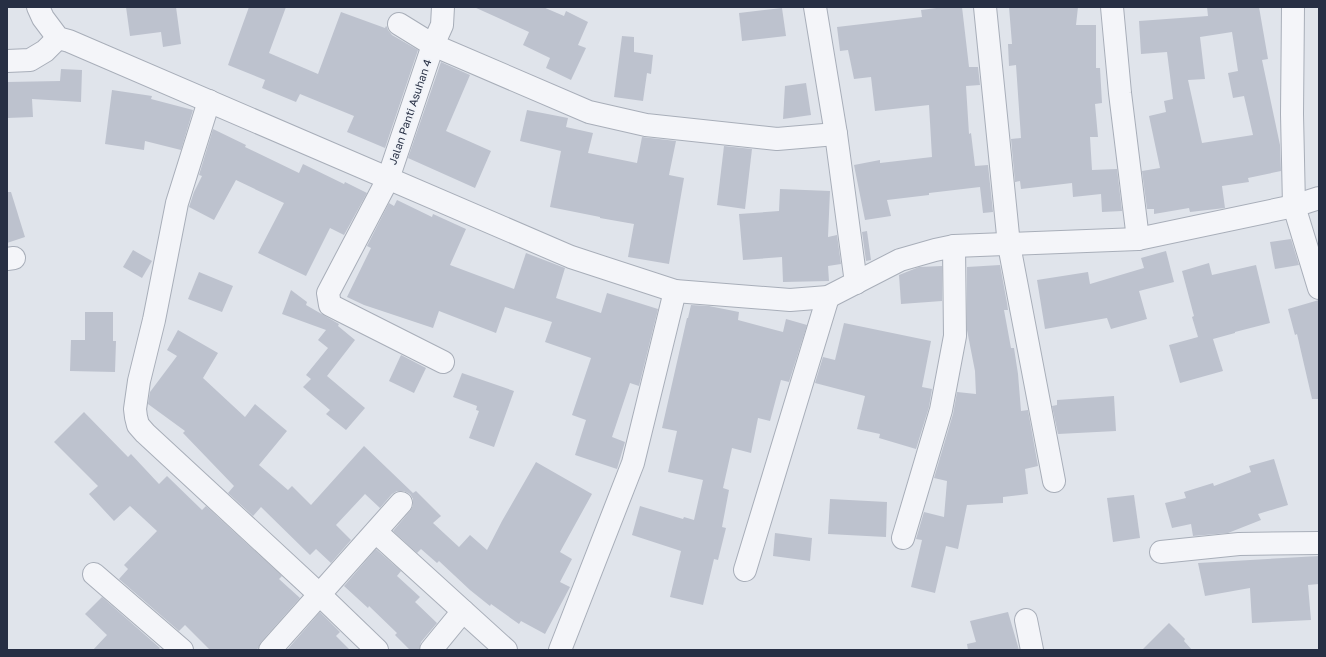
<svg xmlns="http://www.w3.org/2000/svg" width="1326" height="657" font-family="'Golos Text',sans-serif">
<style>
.building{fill:#bdc2ce;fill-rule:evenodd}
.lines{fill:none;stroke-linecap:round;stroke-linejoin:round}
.street-casing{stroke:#a8aeb9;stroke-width:24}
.street{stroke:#f4f5f9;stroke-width:22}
.labels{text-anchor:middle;stroke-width:3.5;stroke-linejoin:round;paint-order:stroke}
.street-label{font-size:11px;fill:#272f44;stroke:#f0f3f8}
</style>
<rect width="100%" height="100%" fill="#e0e4eb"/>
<!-- building -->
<g class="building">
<polygon points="126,7 176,7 181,44 163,47 161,32 130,36"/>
<polygon points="249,7 286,7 269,53 318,74 341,12 385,28 386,26 387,27 388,30 392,35 418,50 385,148 347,132 354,116 300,94 296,102 262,88 265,80 228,65"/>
<polygon points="474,7 543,7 564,16 566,11 588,22 578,45 586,48 571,80 546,68 550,58 523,45 529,32"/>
<polygon points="944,7 962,7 969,67 978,67 980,85 966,86 969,134 971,133 975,166 988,165 993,212 983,213 980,187 929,193 929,195 887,200 891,216 865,220 854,165 880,160 880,163 932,157 929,105 875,111 871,77 854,79 848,50 840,51 837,27 922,17 921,10"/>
<polygon points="1009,7 1078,7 1076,25 1096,25 1096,68 1100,68 1102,103 1095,104 1098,137 1090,137 1092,170 1117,169 1122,211 1102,212 1101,194 1073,197 1072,183 1021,189 1020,181 1015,182 1011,139 1021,138 1016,65 1009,66 1008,44 1012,44"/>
<path d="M1207 7H1259L1268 59 1262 60 1280 145 1281 171 1248 178 1249 182 1222 186 1225 208 1190 212 1189 208 1154 214V209H1147L1142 171 1160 168 1149 116 1166 112 1164 101 1173 99 1167 52 1141 54 1139 21 1208 16ZM1232 32 1238 71 1228 73 1233 98 1244 96 1253 135 1202 143 1188 80 1205 79 1200 37Z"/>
<polygon points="782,8 786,36 742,41 739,13"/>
<polygon points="622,36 634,37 634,52 653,55 651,74 647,73 643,101 614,97"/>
<polygon points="441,62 470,75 446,131 491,151 475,188 408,158"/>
<polygon points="61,69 82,70 81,102 32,99 33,117 7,118 7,82 60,81"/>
<polygon points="806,83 811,115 783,119 785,86"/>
<polygon points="112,90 152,96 151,99 193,110 181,150 145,141 144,150 105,144"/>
<polygon points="527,110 568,118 566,127 593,133 588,153 637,163 642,137 676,141 669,175 684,178 669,264 628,257 634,224 600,218 600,217 550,207 561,151 520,141"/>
<polygon points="213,129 246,145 245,147 299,173 303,164 344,184 345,182 367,193 344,235 330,228 306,276 258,253 284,203 236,180 214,220 189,207 194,192 202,176 199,175"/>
<polygon points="724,146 752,149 745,209 717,205"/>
<polygon points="780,189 830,191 828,237 837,235 841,264 828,266 829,281 783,282 782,257 743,260 739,214 779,211"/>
<polygon points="7,192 11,192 25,237 7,243"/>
<polygon points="397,200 432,217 433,214 466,229 450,265 514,289 526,253 565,268 556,298 601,313 607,293 658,309 639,386 630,383 612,437 625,442 617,469 575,455 586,420 572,415 591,358 545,342 552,322 505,307 496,333 439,311 433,328 364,305 347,297 371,248 367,246 389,203 394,206"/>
<polygon points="867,231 871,260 866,261 862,232"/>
<polygon points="1291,239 1299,265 1275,269 1270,242"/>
<polygon points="133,250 152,261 142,278 123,267"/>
<polygon points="1166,251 1174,282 1139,291 1147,319 1111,329 1107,318 1045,329 1037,280 1088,272 1090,284 1144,268 1141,258"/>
<polygon points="1209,263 1212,275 1256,265 1270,323 1235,332 1235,333 1213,339 1223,371 1180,383 1169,345 1198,337 1192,317 1194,316 1182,271"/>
<polygon points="1000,265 1007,303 1008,310 1004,310 1011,348 1014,348 1018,374 1021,411 1028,410 1038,466 1025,469 1028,494 1003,497 1003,503 967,505 958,549 946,546 935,593 911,587 922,540 916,539 924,512 944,517 947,481 934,478 953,414 957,392 976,394 975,371 967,330 967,267"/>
<polygon points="942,266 942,301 901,304 899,275 919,267"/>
<polygon points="199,272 233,286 222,312 188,299"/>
<polygon points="291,290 307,302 306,305 339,324 338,326 355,340 327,376 365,408 346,430 326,414 330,410 303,387 311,379 306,375 328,348 318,340 326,330 282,314"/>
<polygon points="1319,300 1319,399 1312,399 1297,334 1295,335 1288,309"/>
<polygon points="691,305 709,306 739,312 738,320 783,332 786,319 807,325 789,382 781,380 770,421 758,418 751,453 732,448 723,488 729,490 722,527 726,528 718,560 714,559 703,605 670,597 681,551 632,535 640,506 683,519 684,517 694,520 703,480 668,472 677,431 662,428 687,318 688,318"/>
<polygon points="85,312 113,312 113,341 116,341 115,372 70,371 71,340 85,340"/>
<polygon points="844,323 931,341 922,387 932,389 929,407 916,449 879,438 880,434 857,429 865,396 815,383 823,357 835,360"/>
<polygon points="178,330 218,353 203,378 245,417 255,404 287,431 259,465 288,490 292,486 311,505 364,446 413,493 416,491 441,516 433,523 459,547 470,535 487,550 502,521 536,462 592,494 560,552 572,559 560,582 570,587 545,634 521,621 519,624 491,604 490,606 470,590 439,561 437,563 421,549 417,553 393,531 410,511 413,506 413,499 410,494 404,491 397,491 392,494 380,508 365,494 336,525 351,540 331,563 316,549 310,555 261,507 253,516 228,493 234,486 183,433 185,431 148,404 150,392 177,356 167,350"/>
<polygon points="401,355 426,368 414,393 389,381"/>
<polygon points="462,373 514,391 494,447 469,438 479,411 476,410 477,406 453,397"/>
<polygon points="1114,396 1116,431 1058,434 1052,406 1057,405 1057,400"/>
<polygon points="84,412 128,457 131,454 159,484 167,476 202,510 206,506 282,576 279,579 300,598 261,642 257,650 210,650 185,625 179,631 119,579 128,569 124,565 157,531 130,506 114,521 89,494 98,486 54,442"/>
<polygon points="1274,459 1288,505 1258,514 1261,520 1228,533 1193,536 1191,524 1172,528 1165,503 1186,498 1184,492 1213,483 1214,486 1251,472 1249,466"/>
<polygon points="1134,495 1140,538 1113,542 1107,498"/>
<polygon points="830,499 887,502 886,537 828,534"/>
<polygon points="775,533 812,538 810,561 773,556"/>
<polygon points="376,549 401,571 397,576 420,597 415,602 437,623 421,642 419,650 410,650 395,635 397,633 369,606 368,608 344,586"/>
<polygon points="1319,556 1319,584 1308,585 1311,620 1252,623 1250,588 1205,596 1198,563"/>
<polygon points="102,597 160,648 158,650 93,650 107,635 85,614"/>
<polygon points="320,612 340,632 336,636 350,650 287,650"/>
<polygon points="1008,612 1019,650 968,650 967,644 976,642 970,621"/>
<polygon points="1169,623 1185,639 1184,641 1192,650 1142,650"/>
</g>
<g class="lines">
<defs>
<g id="street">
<polyline points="38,7 43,18 58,38 69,41 571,257 675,291 790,300 828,297 900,260 935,250 954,246 1138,239 1294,206 1319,198"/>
<polyline points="443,7 442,25 433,45 388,179 328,293 330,305 443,362"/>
<polyline points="815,7 836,134 856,283"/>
<polyline points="985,7 1009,245 1054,481"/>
<polyline points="1112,7 1120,93 1138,239"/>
<polyline points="1293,7 1292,114 1294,206 1319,288"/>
<polyline points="399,24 433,45 589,112 646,125 777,139 836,134"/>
<polyline points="7,61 30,60 45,51 58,38"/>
<polyline points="209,101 177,203 154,320 139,381 135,409 136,417 138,425 145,433 319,594 377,650"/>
<polyline points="7,259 14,258"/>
<polyline points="376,532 506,650"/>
<polyline points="903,538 941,410 955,336 954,246"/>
<polyline points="1161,552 1239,544 1319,543"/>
<polyline points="745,570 828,297"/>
<polyline points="94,574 182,650"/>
<polyline points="1026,620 1032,650"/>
<polyline points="270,650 401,503"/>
<polyline points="431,650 463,611"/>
<polyline points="560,650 633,463 675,291"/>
</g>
</defs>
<!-- street casing -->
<use href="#street" class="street-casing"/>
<!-- street -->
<use href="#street" class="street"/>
</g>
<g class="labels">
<!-- street labels -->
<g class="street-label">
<text transform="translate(410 112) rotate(-71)" y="4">Jalan Panti Asuhan 4</text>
</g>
</g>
<!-- border -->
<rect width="1326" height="657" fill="none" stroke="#272f44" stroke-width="16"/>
</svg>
